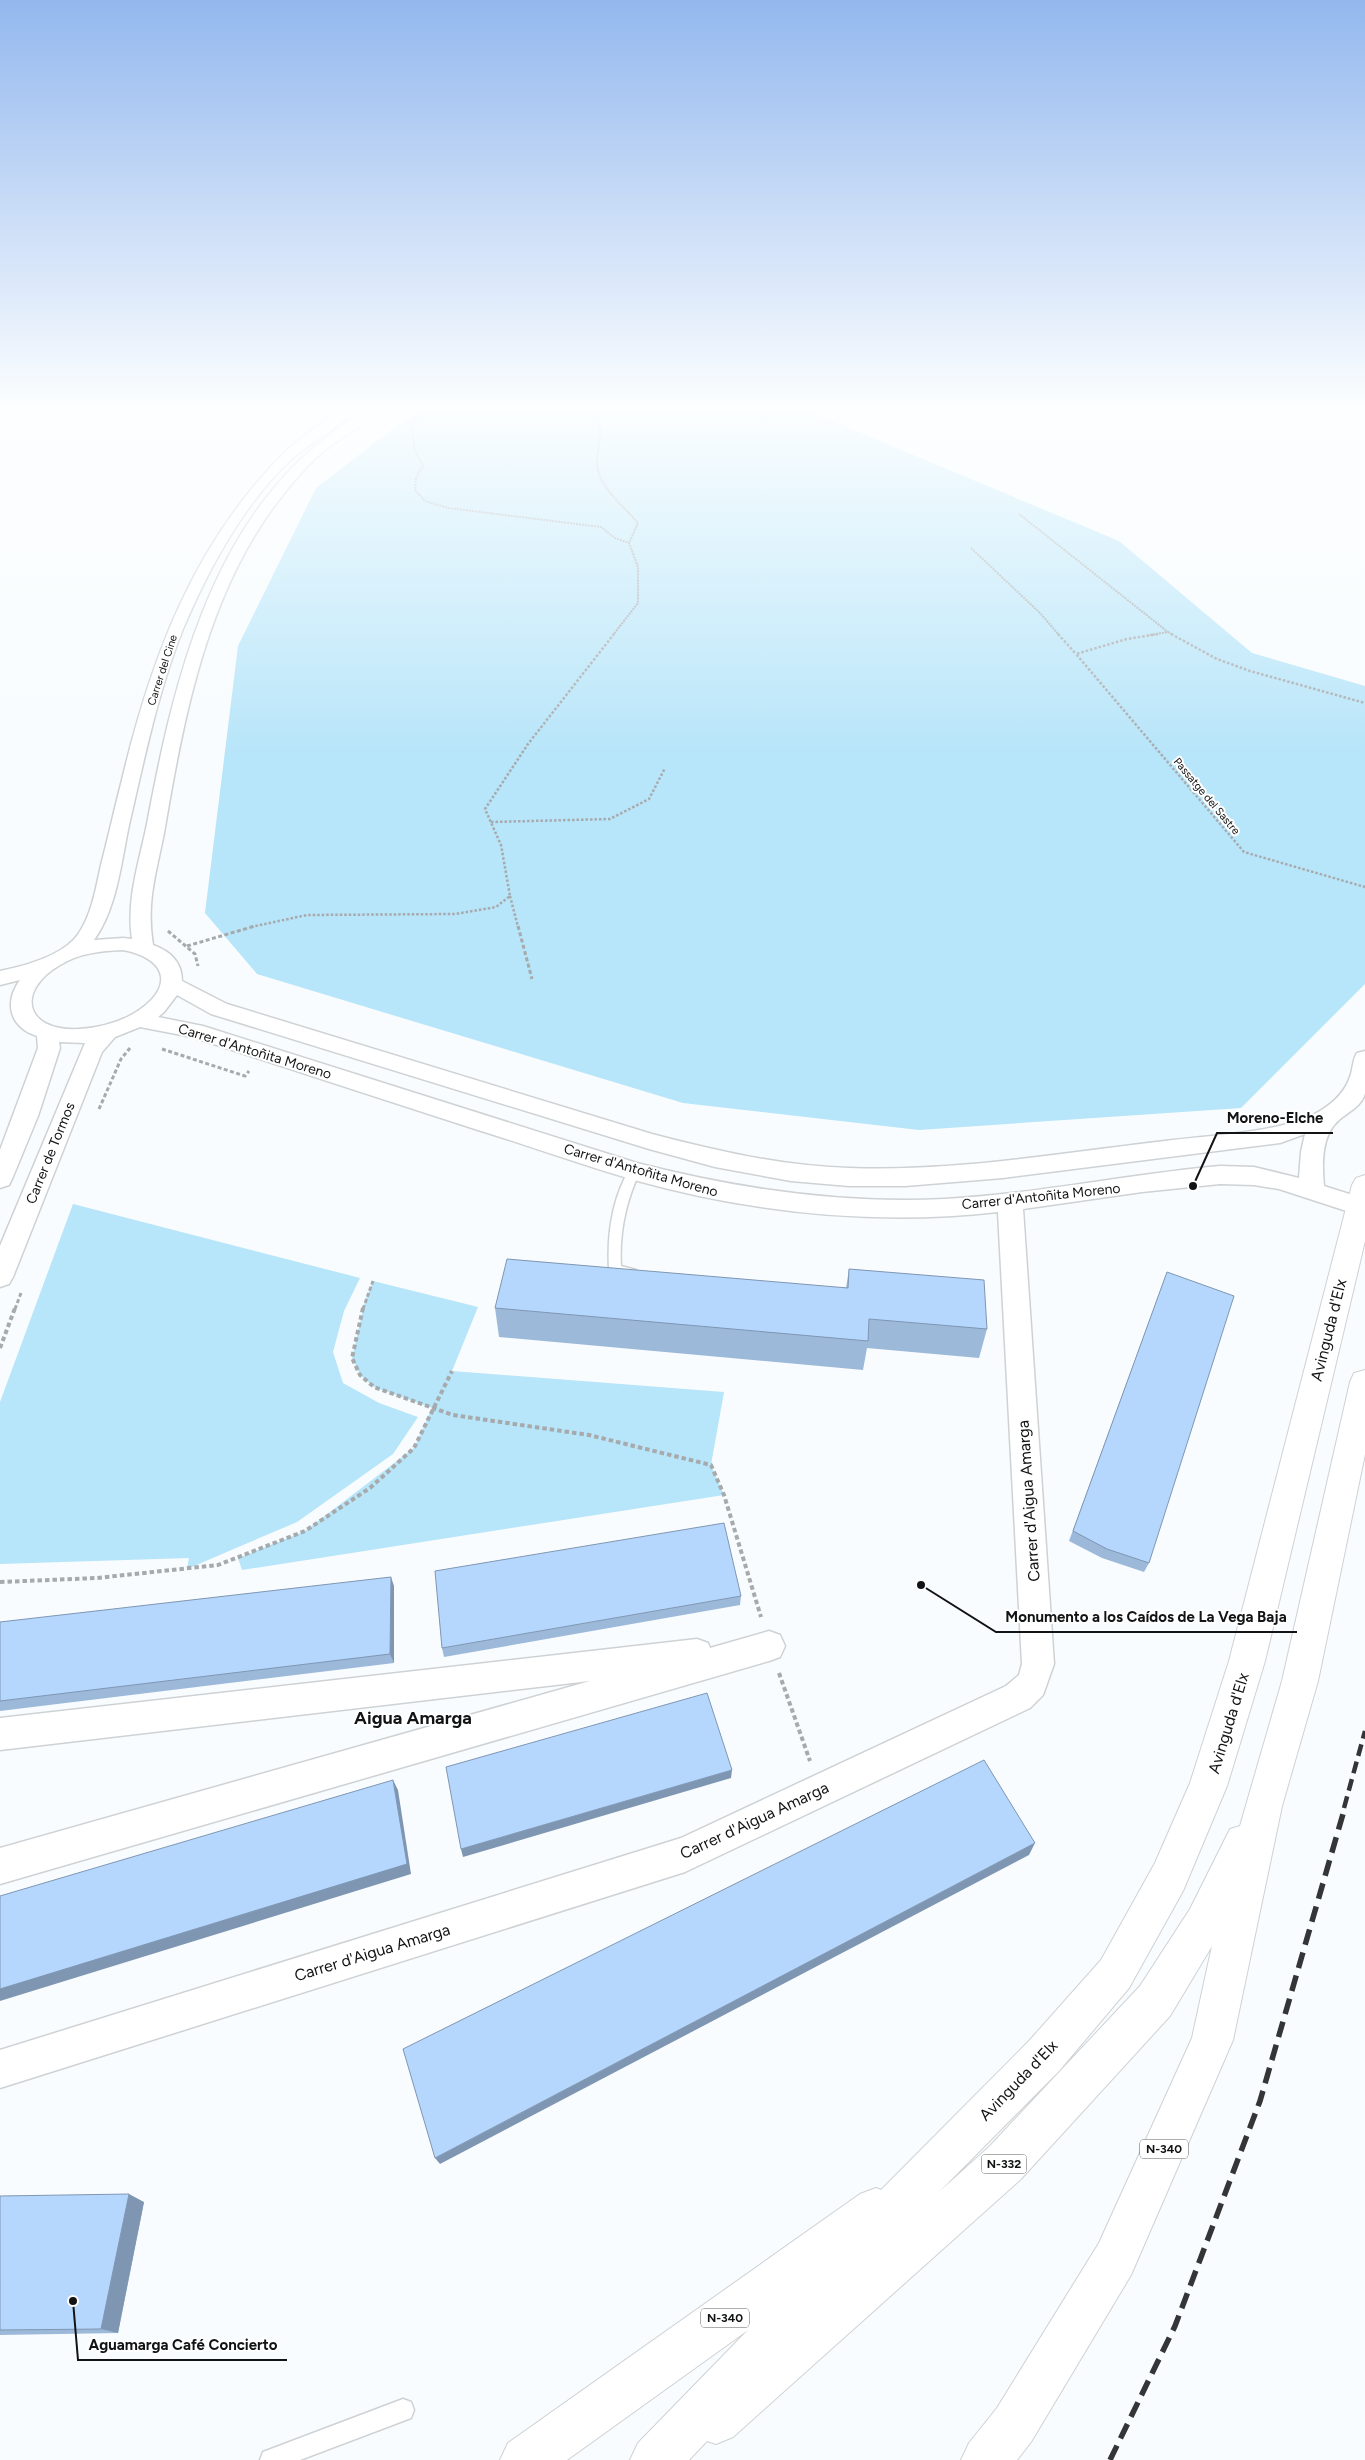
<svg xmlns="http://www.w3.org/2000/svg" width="1365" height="2460" font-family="Figtree,sans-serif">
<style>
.green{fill:#b7e5f9}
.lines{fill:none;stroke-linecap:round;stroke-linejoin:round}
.lane-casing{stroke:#ced2d4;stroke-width:3}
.street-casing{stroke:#ced2d4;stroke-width:3}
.highway-casing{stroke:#ced2d4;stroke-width:2}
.path-far3{stroke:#a7aaac;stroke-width:2;stroke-dasharray:2 1;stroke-linecap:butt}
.path-far2{stroke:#a7aaac;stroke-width:2.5;stroke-dasharray:2.5 2;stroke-linecap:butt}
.path-far1{stroke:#a7aaac;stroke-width:3;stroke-dasharray:4 2.5;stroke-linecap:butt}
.path{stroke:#a7aaac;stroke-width:4;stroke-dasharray:4.5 3;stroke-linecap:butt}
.lane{fill:#fff;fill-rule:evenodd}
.street{fill:#fff;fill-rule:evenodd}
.highway{fill:#fff;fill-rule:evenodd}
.rail-far1{stroke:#343536;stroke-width:4.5;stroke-dasharray:12 6;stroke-linecap:butt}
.rail{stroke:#343536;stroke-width:5.5;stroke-dasharray:16 8;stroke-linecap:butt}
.wall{fill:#9cb9da}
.shaded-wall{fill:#7f96b2}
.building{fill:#b5d7fe;stroke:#7f96b2}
.labels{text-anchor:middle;stroke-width:4;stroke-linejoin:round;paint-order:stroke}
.far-street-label{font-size:11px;fill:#121314;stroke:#fff}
.shield{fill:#fff;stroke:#595a5a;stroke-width:1}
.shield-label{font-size:12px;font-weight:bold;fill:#121314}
.street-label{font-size:14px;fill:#121314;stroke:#fff}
.near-street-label{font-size:16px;fill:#121314;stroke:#fff}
.near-neighbourhood-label{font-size:18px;font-weight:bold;fill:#121314;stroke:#fff}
.leader{fill:none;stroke:#121314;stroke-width:2}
.callout-dot{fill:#121314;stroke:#fff;stroke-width:2}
.callout-label{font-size:15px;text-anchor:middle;font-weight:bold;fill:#121314;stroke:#fff;stroke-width:4;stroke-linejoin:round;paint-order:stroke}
</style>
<rect width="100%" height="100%" fill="#f8fcfe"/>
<!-- green -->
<g class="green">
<polygon points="421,411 808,411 1119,541 1252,653 1365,686 1365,984 1241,1108 919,1130 683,1103 257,974 205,913 238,646 316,488 398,425"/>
<polygon points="73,1204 360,1278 344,1311 333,1352 343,1383 379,1403 418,1417 393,1454 297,1522 187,1569 189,1558 0,1564 0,1402"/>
<polygon points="373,1281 478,1307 452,1371 724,1392 711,1465 724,1495 242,1570 238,1558 305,1531 414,1448 432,1408 374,1387 360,1375 352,1358 365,1301"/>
</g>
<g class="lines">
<defs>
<g id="lane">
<path d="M634 1167 640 1171C626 1201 619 1233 621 1266L636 1270 637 1273 636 1276 631 1278 610 1272 609 1269C607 1234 612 1199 630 1168Z"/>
<polygon points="403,2399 411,2402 414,2410 411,2418 300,2460 260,2460 263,2452"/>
</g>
<g id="street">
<path d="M339 411H352C337 430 311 442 293 458 245 501 208 570 183 629 158 691 144 760 129 825 121 863 117 908 94 940L123 938 132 939C126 900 139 863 147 824 173 685 210 523 331 434 345 424 357 411 376 411 367 424 341 438 328 448 313 459 298 476 286 491 208 586 184 715 164 833 156 874 146 902 153 945 170 951 182 962 182 981L227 1004 652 1134C717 1151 782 1166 849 1168 954 1172 1061 1153 1165 1141 1209 1135 1284 1133 1320 1111 1335 1102 1346 1091 1351 1074 1353 1067 1353 1059 1357 1053L1365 1051C1365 1064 1365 1080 1365 1093 1362 1106 1348 1112 1339 1120 1321 1135 1322 1165 1324 1186L1365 1199V1217L1279 1189 1254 1185 1220 1184 1142 1192 1023 1209 1054 1664 1043 1695 1030 1708 685 1872 0 2088V2050L681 1838 1006 1686 1019 1675 1022 1664 998 1212C875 1226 753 1213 634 1180 582 1165 530 1146 478 1130 383 1099 287 1068 192 1037L140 1027 115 1037 102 1052 13 1277 9 1284 0 1287V1246L85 1043 59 1042 60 1048 38 1116 12 1179 9 1185 0 1188V1150L38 1048 37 1036C9 1027 4 1002 20 980L0 985V971C25 966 65 955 79 933 92 913 96 888 101 865 108 838 114 811 121 784 150 661 192 546 282 455 299 438 320 425 339 411ZM123 950C170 959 174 990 133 1014 117 1023 97 1028 79 1029 25 1032 15 991 60 965 79 953 101 951 123 950ZM177 995 211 1014 649 1149 715 1167 791 1181 849 1186H905L1003 1178 1280 1143 1305 1134 1301 1152 1299 1178 1254 1167 1220 1166C1128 1174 1037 1194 945 1199 840 1204 738 1189 637 1163L203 1026 158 1017 164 1012Z"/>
<polygon points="769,1631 780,1635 785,1646 780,1657 769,1661 0,1884 0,1848 590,1681 0,1750 0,1718 697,1639 708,1643 710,1648"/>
</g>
<polygon id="highway" points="1365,1175 1365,1241 1265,1661 1227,1786 1183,1891 1129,1988 1059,2071 939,2192 989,2147 1140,1986 1190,1909 1230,1829 1240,1826 1282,1681 1350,1382 1354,1373 1365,1370 1365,1454 1318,1681 1282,1806 1233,2040 1131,2275 1031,2442 1017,2460 961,2460 969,2443 997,2408 1099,2243 1192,2038 1212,1946 1170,2016 1021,2179 733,2437 716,2444 707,2441 689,2460 630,2460 638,2443 748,2330 567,2460 500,2460 508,2443 860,2194 876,2188 881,2190 1029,2041 1101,1960 1155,1863 1190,1783 1229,1661 1352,1185 1356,1178"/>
</defs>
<!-- lane casing -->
<use href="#lane" class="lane-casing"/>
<!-- street casing -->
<use href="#street" class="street-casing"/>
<!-- highway casing -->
<use href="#highway" class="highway-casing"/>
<!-- path-far3 -->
<g class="path-far3">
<polyline points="432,411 423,413 411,423 415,451 423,466 416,478 415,490 425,501 448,508 601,527 615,538 629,543 638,567 638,603 613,635"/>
<path d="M591 411C611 434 591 451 599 474 606 493 625 508 638 523L629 543"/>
<polyline points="1019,514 1168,632"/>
<polyline points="971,548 1040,613 1059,635"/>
<polyline points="1150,635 1168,632 1173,635"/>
</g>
<!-- path-far2 -->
<g class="path-far2">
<polyline points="1058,634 1076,654"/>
<polyline points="1158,634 1127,639 1076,654 1244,852 1365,887"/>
<polyline points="1171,634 1217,659 1250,671 1365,703"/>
<polyline points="491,822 610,819 649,799 665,768"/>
<polyline points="510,896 518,927"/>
<polyline points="251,927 307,915 455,914 496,907 510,896 501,845 485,809 528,744 614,634"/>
</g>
<!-- path-far1 -->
<g class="path-far1">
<polyline points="518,926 532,979"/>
<polyline points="168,931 195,954 198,966"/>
<polyline points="187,946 255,926"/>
<polyline points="162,1049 245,1076 249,1071"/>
<polyline points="99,1109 121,1059 130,1048"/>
<polyline points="15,1309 21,1293"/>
<polyline points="363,1309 373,1281"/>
</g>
<!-- path -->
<g class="path">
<polyline points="363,1308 352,1358 360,1375 374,1387 453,1415 589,1435 711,1465 724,1495 761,1617"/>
<polyline points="0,1348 15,1308"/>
<polyline points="0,1582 97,1578 218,1565 305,1531 370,1488 414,1448 452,1371"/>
<polyline points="779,1673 810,1761"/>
</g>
<!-- lane -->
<use href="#lane" class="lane"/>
<!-- street -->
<use href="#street" class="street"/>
<!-- highway -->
<use href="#highway" class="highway"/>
<!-- rail-far1 -->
<polyline class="rail-far1" points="1344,1808 1365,1731"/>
<!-- rail -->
<polyline class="rail" points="1110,2460 1175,2326 1260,2101 1345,1807"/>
</g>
<!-- wall -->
<g class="wall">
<polygon points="849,1269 987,1329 979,1358 867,1348 863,1370 499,1337 495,1308 846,1288"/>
<polygon points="1167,1272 1149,1563 1144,1572 1102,1558 1069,1541"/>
<polygon points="394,1586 394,1663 0,1711 0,1622"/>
<polygon points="741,1596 740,1605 444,1657 442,1648"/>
<polygon points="0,2196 144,2202 118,2333 0,2335"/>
</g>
<!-- shaded-wall -->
<g class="shaded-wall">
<polygon points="391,1577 394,1586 394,1663 390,1654"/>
<polygon points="732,1770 731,1778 463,1857 461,1849"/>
<polygon points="393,1780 398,1790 411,1874 0,2001 0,1989"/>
<polygon points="1035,1843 1029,1855 440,2164 435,2158"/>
<polygon points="129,2194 144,2202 118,2333 101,2329"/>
</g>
<!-- building -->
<g class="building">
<polygon points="507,1259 848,1288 849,1269 984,1280 987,1329 869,1319 868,1341 495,1308"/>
<polygon points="1167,1272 1234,1296 1149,1563 1107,1549 1073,1531"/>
<polygon points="724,1523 741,1596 442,1648 435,1571"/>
<polygon points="391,1577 390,1654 0,1701 0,1622"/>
<polygon points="707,1693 732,1770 461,1849 446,1767"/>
<polygon points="984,1760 1035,1843 435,2158 403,2049"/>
<polygon points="393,1780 407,1864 0,1989 0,1896"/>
<polygon points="129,2194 101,2329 0,2330 0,2196"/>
</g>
<!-- sky -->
<linearGradient id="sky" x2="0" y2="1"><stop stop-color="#93b8ee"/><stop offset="0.54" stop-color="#fcfeff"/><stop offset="1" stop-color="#fcfeff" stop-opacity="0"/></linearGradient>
<rect width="1365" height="755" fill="url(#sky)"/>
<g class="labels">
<!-- far-street labels -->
<g class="far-street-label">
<text transform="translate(162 670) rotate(-72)" y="4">Carrer del Cine</text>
<text transform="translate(1207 796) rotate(50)" y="4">Passatge del Sastre</text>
</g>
<!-- shield labels -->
<g class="shield">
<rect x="1140" y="2139.5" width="48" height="19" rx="4"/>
<rect x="981.5" y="2154.5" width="45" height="19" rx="4"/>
<rect x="701" y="2308.5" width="48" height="19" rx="4"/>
</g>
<g class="shield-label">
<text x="1164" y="2153">N-340</text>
<text x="1004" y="2168">N-332</text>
<text x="725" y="2322">N-340</text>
</g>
<!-- street labels -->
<g class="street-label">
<text transform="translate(255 1051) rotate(17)" y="5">Carrer d'Antoñita Moreno</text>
<text transform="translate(50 1153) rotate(-68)" y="5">Carrer de Tormos</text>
<text transform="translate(641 1170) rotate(16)" y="5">Carrer d'Antoñita Moreno</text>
<text transform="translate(1041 1196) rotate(-6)" y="5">Carrer d'Antoñita Moreno</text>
</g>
<!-- near-street labels -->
<g class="near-street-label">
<text transform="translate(1328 1330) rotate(-76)" y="6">Avinguda d'Elx</text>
<text transform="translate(1028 1501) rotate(-94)" y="6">Carrer d'Aigua Amarga</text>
<text transform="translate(1228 1723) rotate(-73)" y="6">Avinguda d'Elx</text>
<text transform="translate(754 1820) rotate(-25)" y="6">Carrer d'Aigua Amarga</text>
<text transform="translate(372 1952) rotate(-17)" y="6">Carrer d'Aigua Amarga</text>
<text transform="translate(1018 2080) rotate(-46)" y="6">Avinguda d'Elx</text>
</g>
<!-- near-neighbourhood labels -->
<g class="near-neighbourhood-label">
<text x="413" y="1724">Aigua Amarga</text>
</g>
</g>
<!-- callouts -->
<path class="leader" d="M1193 1186L1217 1133H1333M921 1585L996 1632H1297M73 2301L78 2360H287"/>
<g class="callout-dot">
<circle cx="1193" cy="1186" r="5"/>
<circle cx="921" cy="1585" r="5"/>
<circle cx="73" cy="2301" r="5"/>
</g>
<g class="callout-label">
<text x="1275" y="1123">Moreno-Elche</text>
<text x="1146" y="1622">Monumento a los Caídos de La Vega Baja</text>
<text x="183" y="2350">Aguamarga Café Concierto</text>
</g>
</svg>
